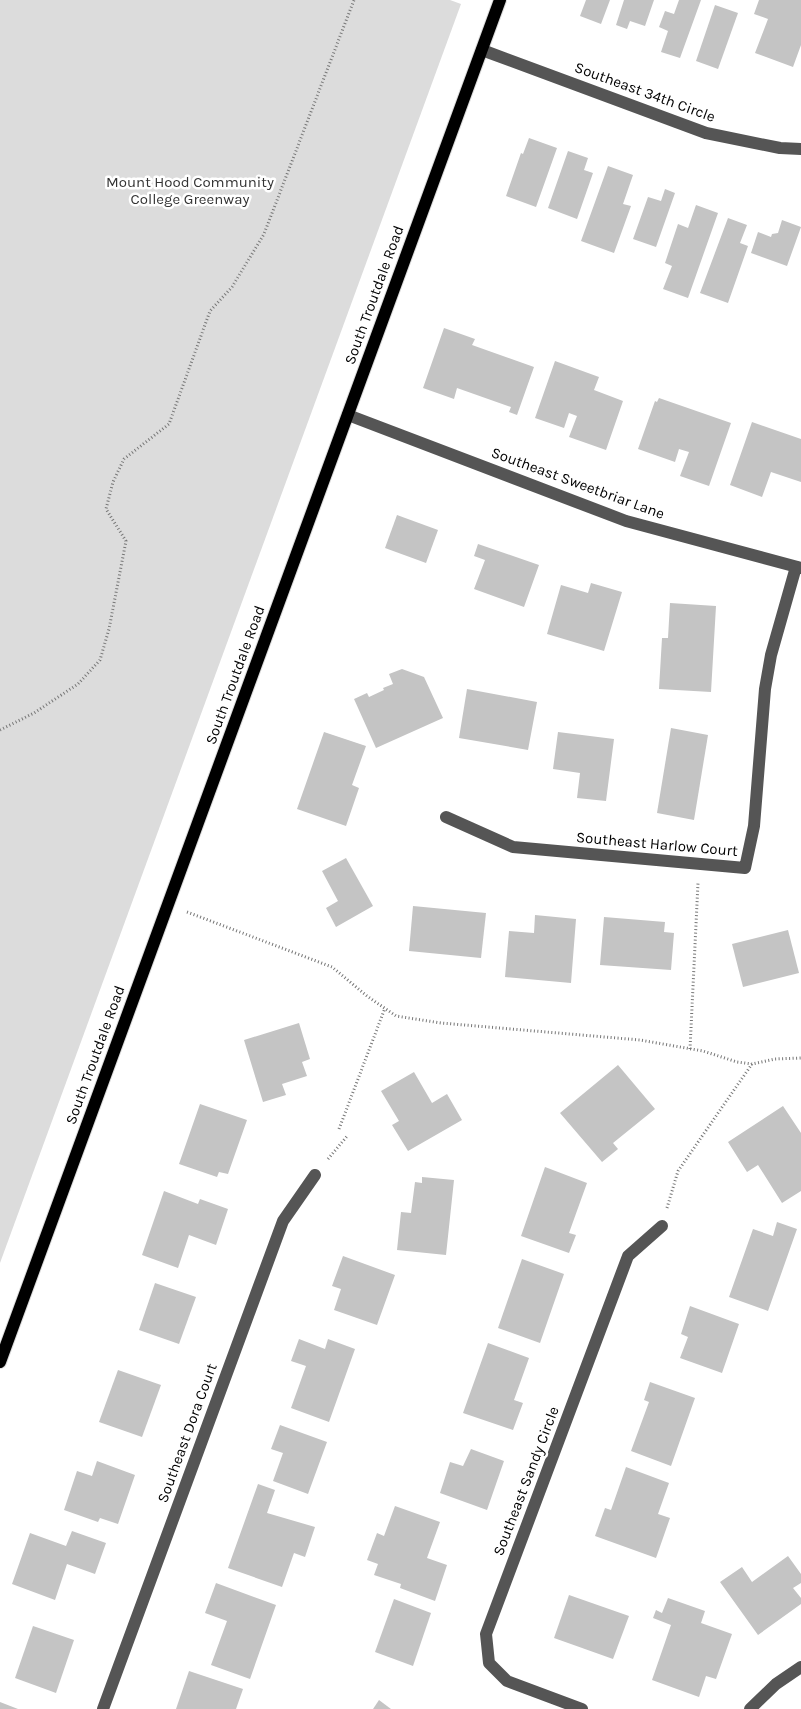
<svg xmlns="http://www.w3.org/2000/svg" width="801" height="1709" font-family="Karla,sans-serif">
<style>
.green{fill:#dcdcdc}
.building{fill:#c4c4c4}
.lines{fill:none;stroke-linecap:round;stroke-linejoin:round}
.major-casing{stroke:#dbdbdb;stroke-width:14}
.path{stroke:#777;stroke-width:3;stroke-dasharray:1 2.5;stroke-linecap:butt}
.minor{stroke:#555;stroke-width:12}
.major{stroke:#000;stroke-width:12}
.labels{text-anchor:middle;stroke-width:5;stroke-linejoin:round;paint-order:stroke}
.street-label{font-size:15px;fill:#000;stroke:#fff}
.park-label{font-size:15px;fill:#333;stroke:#fff}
</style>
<rect width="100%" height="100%" fill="#fff"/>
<!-- green -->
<polygon class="green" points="0,0 450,0 461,4 0,1263"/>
<!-- building -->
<g class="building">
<polygon points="586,0 610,0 601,24 580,16"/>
<polygon points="624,0 654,0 645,26 630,21 627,29 616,25"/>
<polygon points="679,0 701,0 680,58 661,52 668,31 659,27 665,11 674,14"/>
<polygon points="759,0 801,0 801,45 793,67 755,53 768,19 754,14"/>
<polygon points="715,5 738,13 718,69 696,61"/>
<polygon points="529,138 557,148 536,207 506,196 521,153 523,154"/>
<polygon points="568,151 588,158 584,170 593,173 577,219 548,208"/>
<polygon points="608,166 633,175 623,204 631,206 614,253 581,241"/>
<polygon points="665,189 675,193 656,247 633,239 648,197 661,201"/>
<polygon points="696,205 718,213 688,298 663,289 672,266 665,263 678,224 688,228"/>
<polygon points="728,218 747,225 740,243 748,246 728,303 700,293"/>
<polygon points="782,220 801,227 787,266 751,253 758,232 771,237 772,234 778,233"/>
<polygon points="444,328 475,339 472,345 534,367 517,415 509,412 511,407 457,388 454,399 423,388"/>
<polygon points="555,361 599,377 594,390 623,401 606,450 569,437 577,416 569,413 564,428 535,418"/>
<polygon points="659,398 731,423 709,486 680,476 689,452 679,449 675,462 638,449 655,401 657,402"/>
<polygon points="752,422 801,439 801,482 771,472 762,497 730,485"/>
<polygon points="397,515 438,530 426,563 385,548"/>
<polygon points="478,544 539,565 524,607 474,589 485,560 474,556"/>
<polygon points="591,583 622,592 604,651 547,634 561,585 588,593"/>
<polygon points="670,603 716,606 711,692 659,689 662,638 668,638"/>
<polygon points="402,669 424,677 443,718 376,748 354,699 367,693 369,697 384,690 383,688 393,684 389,674"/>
<polygon points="467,689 537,702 528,750 459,738"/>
<polygon points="671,728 708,735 694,820 657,813"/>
<polygon points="324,732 366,746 352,785 359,788 346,826 297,809"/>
<polygon points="558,732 614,739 606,801 577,798 580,773 553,769"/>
<polygon points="346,858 373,906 336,927 326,908 338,901 322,871"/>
<polygon points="413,906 486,913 481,958 409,951"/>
<polygon points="535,915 576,919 571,983 505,977 509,931 534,933"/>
<polygon points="604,917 665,922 664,932 674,933 671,970 600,965"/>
<polygon points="788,930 799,973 743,987 732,944"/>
<polygon points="299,1023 310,1059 302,1062 307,1076 282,1084 286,1095 263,1102 244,1040"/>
<polygon points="618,1065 655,1109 613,1143 618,1149 602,1162 560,1113"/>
<polygon points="414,1072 432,1103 447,1094 462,1120 408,1151 392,1125 399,1121 381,1091"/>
<polygon points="200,1104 247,1120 228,1174 219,1172 217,1177 179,1164"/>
<polygon points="783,1106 801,1133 801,1191 782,1203 758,1165 747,1172 728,1142"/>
<polygon points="545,1167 587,1183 569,1233 576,1235 569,1253 521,1236"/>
<polygon points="422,1177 454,1180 446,1255 397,1250 401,1212 411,1213 415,1182 422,1183"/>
<polygon points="164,1191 198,1204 200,1199 228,1209 216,1245 189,1235 178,1268 142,1255"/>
<polygon points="777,1222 797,1229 768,1311 729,1297 753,1229 773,1236"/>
<polygon points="343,1256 395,1275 377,1325 334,1310 341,1289 332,1286"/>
<polygon points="522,1259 564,1274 540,1343 498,1328"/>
<polygon points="155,1283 196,1297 179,1344 139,1330"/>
<polygon points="690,1306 739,1324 722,1373 680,1358 688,1337 681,1334"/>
<polygon points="299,1339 325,1349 328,1339 355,1349 329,1422 291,1408 306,1366 291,1361"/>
<polygon points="488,1343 529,1358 514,1400 523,1403 513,1430 463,1413"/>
<polygon points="118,1370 161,1385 142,1437 99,1422"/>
<polygon points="650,1382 695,1398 671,1466 631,1451 649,1402 644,1400"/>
<polygon points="280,1425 327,1442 308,1494 273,1481 283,1453 271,1449"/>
<polygon points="471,1449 504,1461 487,1510 440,1493 450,1462 463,1466"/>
<polygon points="97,1461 135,1475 118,1524 100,1518 98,1522 64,1510 77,1471 92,1476"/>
<polygon points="626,1467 669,1483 658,1514 670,1518 656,1558 595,1536 605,1508 611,1510"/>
<polygon points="258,1484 275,1490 267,1513 315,1527 305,1557 294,1553 282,1587 228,1568"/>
<polygon points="395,1506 440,1522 427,1558 447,1565 435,1601 400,1588 401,1584 374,1575 378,1564 367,1560 377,1533 384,1536"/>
<polygon points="72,1531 106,1543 95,1574 67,1564 55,1600 12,1584 30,1533 66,1546"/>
<polygon points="788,1556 801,1574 801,1583 793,1588 801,1598 801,1604 758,1635 720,1582 742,1567 752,1582"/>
<polygon points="216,1583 276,1605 250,1679 211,1665 227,1621 205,1613"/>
<polygon points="569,1595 629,1616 613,1659 554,1638"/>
<polygon points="668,1598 705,1611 701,1623 732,1634 716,1679 706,1676 699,1697 652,1680 671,1625 653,1618 656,1610 662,1613"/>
<polygon points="394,1599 431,1613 413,1666 375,1652"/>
<polygon points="33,1626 74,1640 56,1693 15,1678"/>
<polygon points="189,1671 243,1689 236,1709 176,1709"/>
<polygon points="379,1700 391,1709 373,1709"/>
<polygon points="0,1702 18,1709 0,1709"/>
</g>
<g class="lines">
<defs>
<polyline id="major" points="0,1362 500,0"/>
</defs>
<!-- major casing -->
<use href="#major" class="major-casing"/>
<!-- path -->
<g class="path">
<polyline points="0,730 34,713 78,684 100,660 109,629 126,541 106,509 113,482 124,459 169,424 210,311 232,287 264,234 354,0"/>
<polyline points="187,912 332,967 367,996 396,1016 441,1023 640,1040 703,1051 737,1062 752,1064 775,1059 801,1058"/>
<polyline points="690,1049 698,883"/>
<polyline points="339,1129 385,1008"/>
<polyline points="328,1159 348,1135"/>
<polyline points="667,1208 678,1171 752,1064"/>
</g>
<!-- minor -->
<g class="minor">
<polyline points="482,50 706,133 780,148 801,149"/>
<polyline points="348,415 626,521 801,568"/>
<polyline points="446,817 513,847 745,868 754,826 765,689 771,655 796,567"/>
<polyline points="103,1709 283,1221 315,1175"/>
<polyline points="582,1709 507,1681 489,1663 486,1634 628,1256 662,1226"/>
<polyline points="750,1709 776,1684 801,1667"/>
</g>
<!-- major -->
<use href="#major" class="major"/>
</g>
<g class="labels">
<!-- street labels -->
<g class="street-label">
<text transform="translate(645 92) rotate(20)" y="5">Southeast 34th Circle</text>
<text transform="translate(374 295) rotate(-70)" y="5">South Troutdale Road</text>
<text transform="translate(578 483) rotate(20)" y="5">Southeast Sweetbriar Lane</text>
<text transform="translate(235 675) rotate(-70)" y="5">South Troutdale Road</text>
<text transform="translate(657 844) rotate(5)" y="5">Southeast Harlow Court</text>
<text transform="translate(95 1055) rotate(-70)" y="5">South Troutdale Road</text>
<text transform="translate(187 1433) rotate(-70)" y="5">Southeast Dora Court</text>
<text transform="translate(526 1481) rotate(-69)" y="5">Southeast Sandy Circle</text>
</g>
<!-- park labels -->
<g class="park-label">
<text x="190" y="187">Mount Hood Community<tspan x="190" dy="17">College Greenway</tspan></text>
</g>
</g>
</svg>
